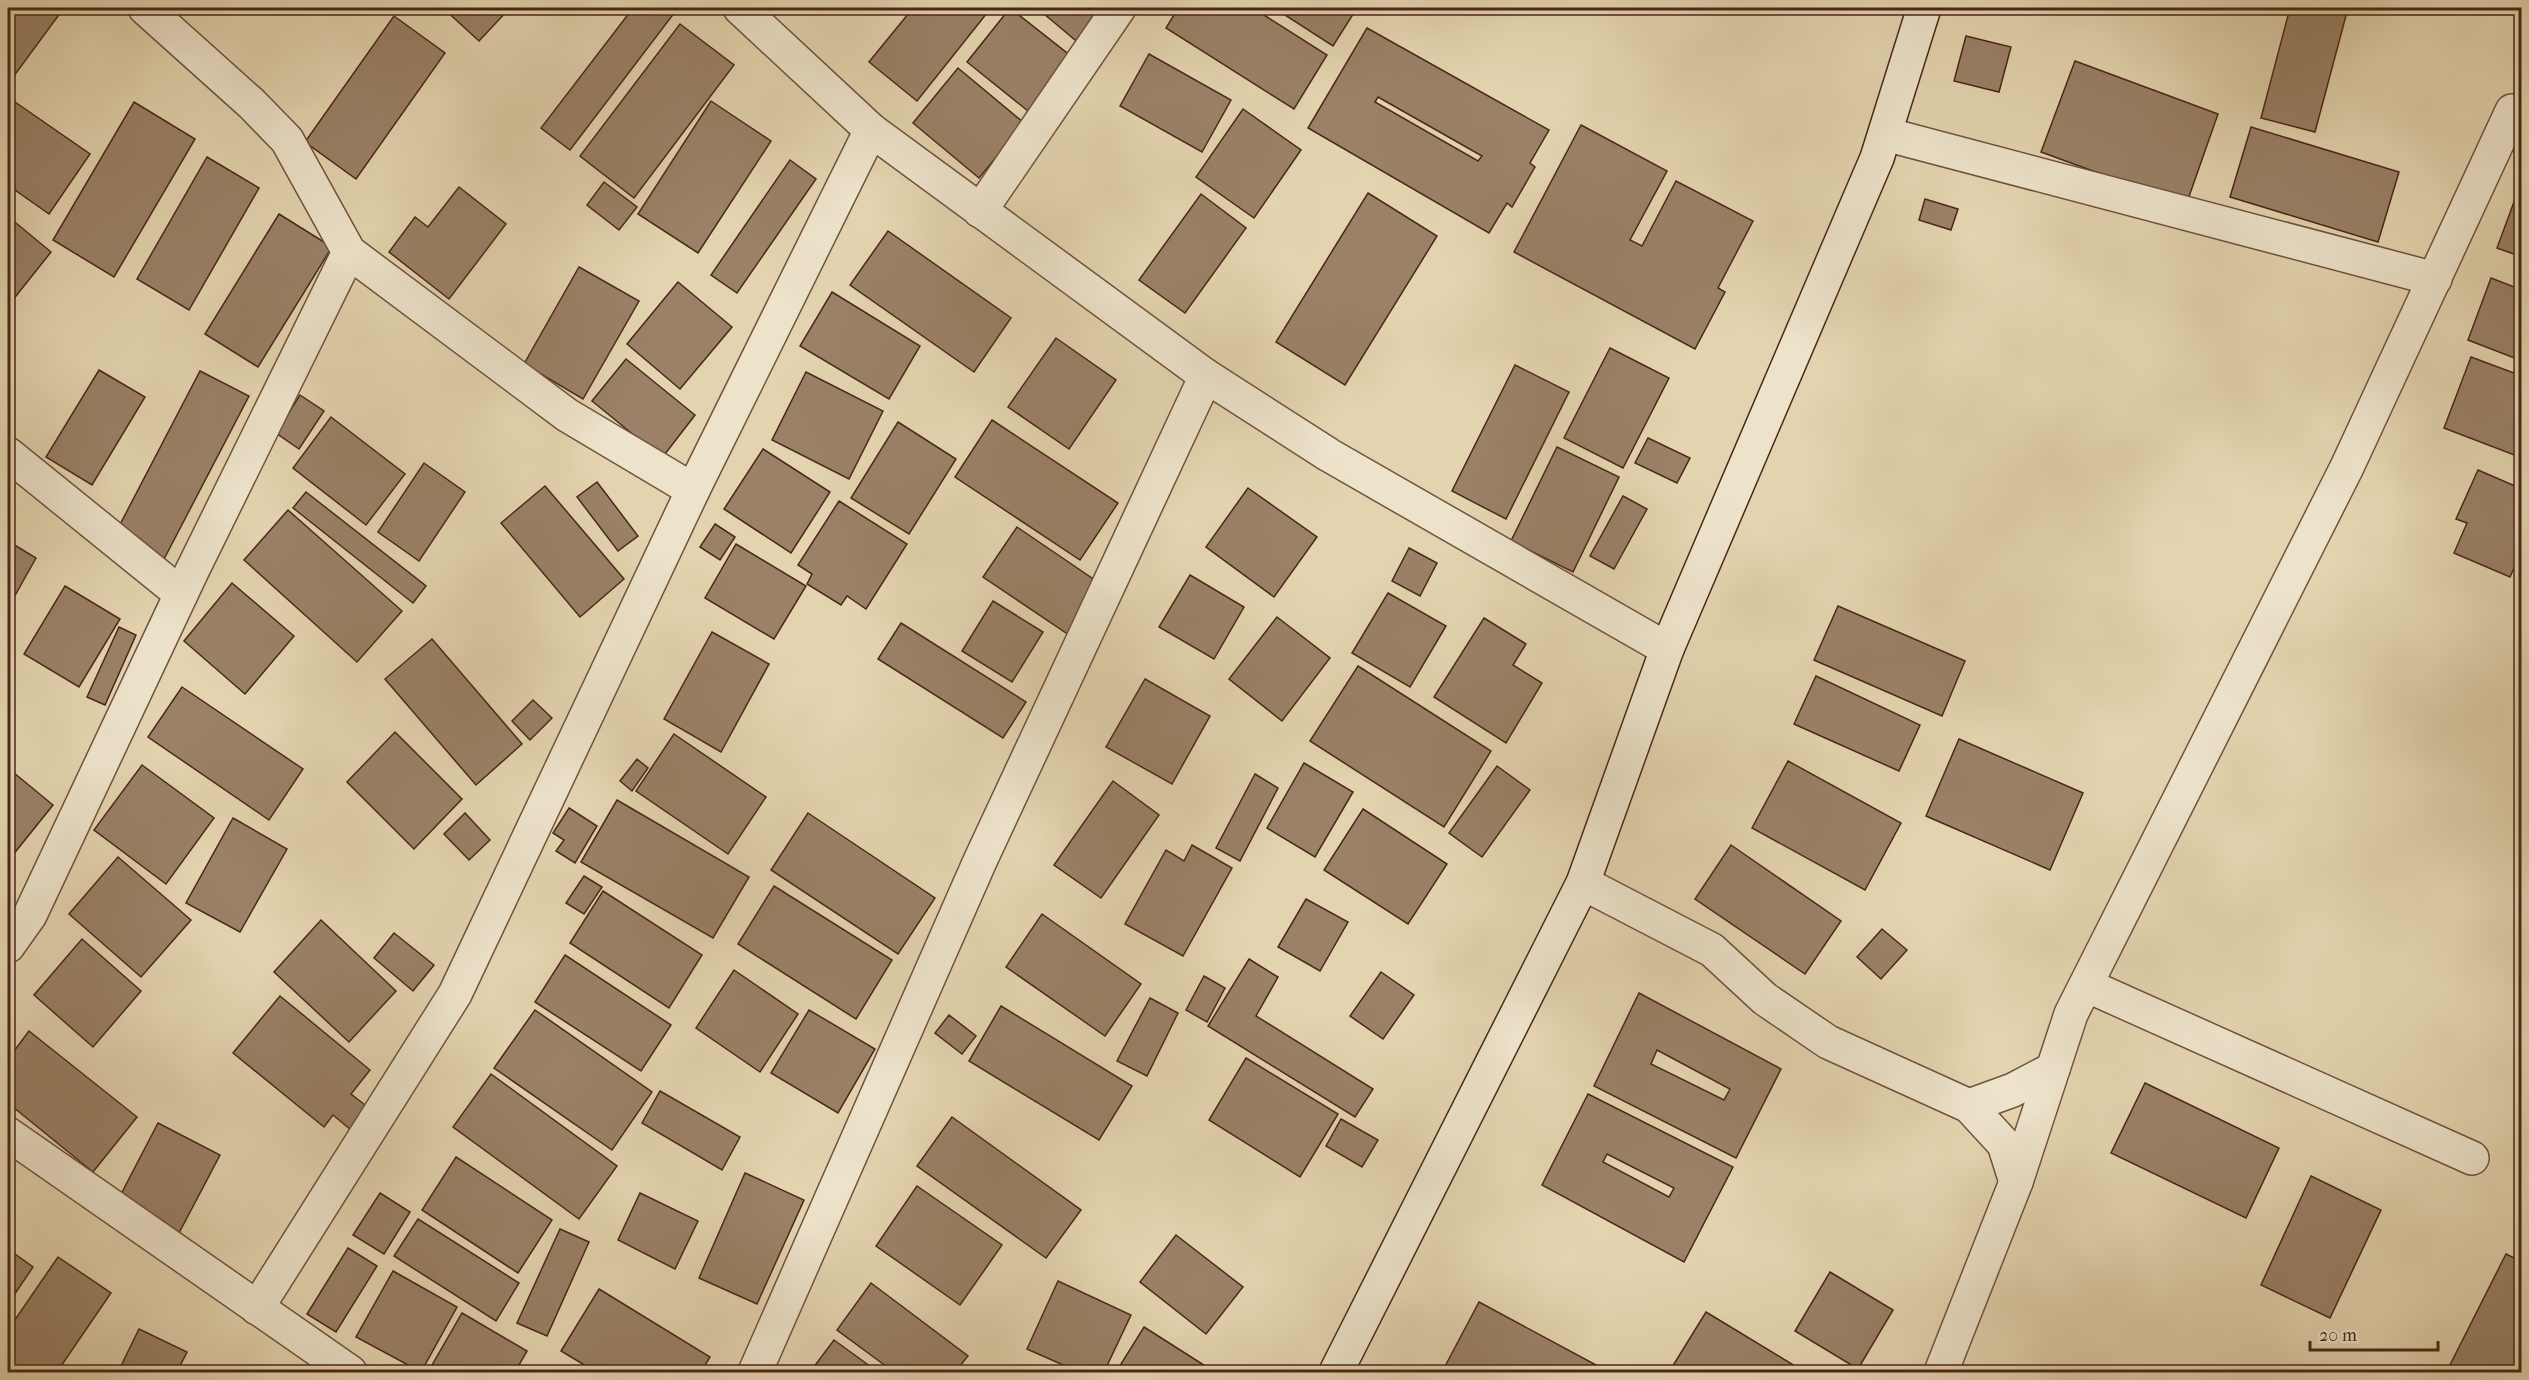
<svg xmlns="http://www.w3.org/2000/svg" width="2529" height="1380" font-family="'IM FELL French Canon',serif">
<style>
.building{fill:#9a8167;stroke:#4a2718;stroke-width:1.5;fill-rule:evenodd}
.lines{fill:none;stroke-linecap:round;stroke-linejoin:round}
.street-casing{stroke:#70523e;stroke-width:36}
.secondary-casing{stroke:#4a2718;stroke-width:36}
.street{stroke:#ede3cb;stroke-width:33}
.secondary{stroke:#ede3cb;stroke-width:33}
</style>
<rect width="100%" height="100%" fill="#e3d4af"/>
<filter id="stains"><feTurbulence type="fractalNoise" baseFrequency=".00333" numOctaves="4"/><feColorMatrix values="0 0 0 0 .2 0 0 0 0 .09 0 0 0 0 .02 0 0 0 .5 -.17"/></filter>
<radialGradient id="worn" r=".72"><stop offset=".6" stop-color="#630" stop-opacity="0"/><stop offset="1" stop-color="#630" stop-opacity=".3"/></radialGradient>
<!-- building -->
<g class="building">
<polygon points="8,8 55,8 61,12 8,84"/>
<polygon points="443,8 510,8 479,41"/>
<polygon points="633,8 669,8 675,12 570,150 541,128"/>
<polygon points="913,8 991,8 917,101 869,62"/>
<polygon points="1010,8 1076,60 1033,115 967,62"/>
<polygon points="1037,8 1113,8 1081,45"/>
<polygon points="1178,8 1253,8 1327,55 1294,109 1166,28"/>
<polygon points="1290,8 1357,8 1333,46 1285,15"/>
<polygon points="2290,8 2348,8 2315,132 2261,118"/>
<polygon points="394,16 445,53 356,179 305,142"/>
<polygon points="680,24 734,65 634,198 580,156"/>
<path d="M1367 28 1549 130 1530 163 1535 167 1512 207 1507 203 1489 233 1308 128ZM1378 97 1482 156 1478 161 1375 102Z"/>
<polygon points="1966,36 2011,47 1999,92 1954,81"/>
<polygon points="1149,54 1231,100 1202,152 1120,106"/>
<polygon points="2075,61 2218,114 2186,205 2041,152"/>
<polygon points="958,68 1024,123 979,178 913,123"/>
<polygon points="711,101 771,141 698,253 638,214"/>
<polygon points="15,102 90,154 49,214 8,185 8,113"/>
<polygon points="134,102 195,139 114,277 53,240"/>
<polygon points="1243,109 1301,150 1254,218 1196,177"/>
<polygon points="1581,125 1667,171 1630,240 1642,246 1676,181 1753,221 1718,288 1725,292 1695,349 1514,252"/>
<polygon points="2251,127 2399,172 2378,242 2230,197"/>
<polygon points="207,157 259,188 189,310 137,279"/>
<polygon points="790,160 816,179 737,293 711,275"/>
<polygon points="604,182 637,207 619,230 587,205"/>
<polygon points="2521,183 2522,183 2522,257 2497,248"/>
<polygon points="459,187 506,224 449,299 389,252 415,217 428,227"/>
<polygon points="1368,193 1437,236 1345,385 1276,342"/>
<polygon points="1201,194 1246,228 1185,313 1139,280"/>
<polygon points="1925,199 1958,209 1951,230 1919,220"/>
<polygon points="279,214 332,247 258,367 205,334"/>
<polygon points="16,223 51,252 8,306 8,234"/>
<polygon points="888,231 1011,318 974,372 850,285"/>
<polygon points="579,267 639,301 583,399 524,364"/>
<polygon points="2491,278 2522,290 2522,361 2468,340"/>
<polygon points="678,282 732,327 680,389 627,344"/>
<polygon points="832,292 920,346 889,399 800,346"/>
<polygon points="1056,338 1116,380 1069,449 1008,407"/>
<polygon points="1610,348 1669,378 1623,468 1564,438"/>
<polygon points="2471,357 2522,376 2522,458 2444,428"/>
<polygon points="626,359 695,415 662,458 592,401"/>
<polygon points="1515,365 1569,392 1506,519 1452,491"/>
<polygon points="99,370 145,397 92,485 46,457"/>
<polygon points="200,371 249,396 163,561 114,536"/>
<polygon points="806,372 883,411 849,479 772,440"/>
<polygon points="300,395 324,411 299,449 276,433"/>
<polygon points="331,417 405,474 366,525 293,468"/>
<polygon points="992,420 1118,503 1080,560 955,477"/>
<polygon points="898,422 956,459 909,534 851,498"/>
<polygon points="1648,438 1690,458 1677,483 1635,463"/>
<polygon points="1557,447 1619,477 1573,572 1511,541"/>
<polygon points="763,449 830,492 791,553 724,509"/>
<polygon points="424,463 465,492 419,561 378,532"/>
<polygon points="2478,470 2522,489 2522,550 2510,577 2454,553 2467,523 2456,519"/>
<polygon points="597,482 638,536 618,551 577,497"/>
<polygon points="545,486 624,579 580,617 501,523"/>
<polygon points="1248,488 1317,537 1274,597 1206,547"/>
<polygon points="306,492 426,586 413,603 293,508"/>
<polygon points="1623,496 1647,509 1614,569 1590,556"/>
<polygon points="839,501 907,544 866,609 847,596 841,605 807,584 812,574 798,565"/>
<polygon points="288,510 402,611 357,662 244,560"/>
<polygon points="715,524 735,537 720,560 700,547"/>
<polygon points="1017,527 1105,587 1072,637 983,577"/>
<polygon points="8,541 36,558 8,608"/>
<polygon points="736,544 806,586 774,639 705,598"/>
<polygon points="1409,548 1437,563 1420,596 1392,581"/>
<polygon points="1190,575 1244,607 1214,659 1159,627"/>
<polygon points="232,583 294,636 245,694 184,641"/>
<polygon points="65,586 120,619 79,687 24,654"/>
<polygon points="1388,593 1446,626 1410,687 1352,653"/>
<polygon points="993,601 1043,632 1012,682 962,651"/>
<polygon points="1838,606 1965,661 1942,716 1814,660"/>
<polygon points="1277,617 1330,658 1282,721 1229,679"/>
<polygon points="1484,618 1526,644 1513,665 1542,683 1506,743 1434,697"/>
<polygon points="901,623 1026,702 1003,738 878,659"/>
<polygon points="119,627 136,635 105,705 87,697"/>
<polygon points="712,632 769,664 721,752 664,719"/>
<polygon points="432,639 522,744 476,785 385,679"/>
<polygon points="1358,666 1491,751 1444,827 1310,741"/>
<polygon points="1816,676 1920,725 1899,771 1794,724"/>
<polygon points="1145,679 1210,716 1172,784 1106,747"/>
<polygon points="182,687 303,769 269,820 148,737"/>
<polygon points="533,700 552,718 530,740 512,721"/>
<polygon points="395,732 462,799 414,849 347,782"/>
<polygon points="674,734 766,797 728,854 636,791"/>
<polygon points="1959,739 2083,793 2050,870 1926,816"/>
<polygon points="637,759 648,768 632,791 620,781"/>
<polygon points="1788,761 1901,823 1865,890 1752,828"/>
<polygon points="1304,763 1353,792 1315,857 1267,828"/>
<polygon points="142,765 214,818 166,884 94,830"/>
<polygon points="1497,766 1530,790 1482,857 1449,833"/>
<polygon points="8,768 53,805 8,861"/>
<polygon points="1255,774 1278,788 1240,861 1216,848"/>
<polygon points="1113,781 1159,815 1101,898 1054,865"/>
<polygon points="617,800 749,877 713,938 581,862"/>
<polygon points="569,808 597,826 575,863 556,851 564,840 553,833"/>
<polygon points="1363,809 1447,864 1408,924 1324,870"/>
<polygon points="465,813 490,840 469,860 444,834"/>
<polygon points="808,813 935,898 898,954 771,870"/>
<polygon points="233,818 287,849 240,932 186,903"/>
<polygon points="1192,845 1232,868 1183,956 1125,924 1166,850 1184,861"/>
<polygon points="1731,845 1841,921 1805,974 1695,899"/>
<polygon points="118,857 191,920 141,977 69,914"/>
<polygon points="584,876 602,887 584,914 566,903"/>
<polygon points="774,886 892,960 856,1019 738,944"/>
<polygon points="603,891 702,955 669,1008 570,943"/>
<polygon points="1306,899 1348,922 1320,971 1278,947"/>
<polygon points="1042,914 1141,984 1105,1036 1006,967"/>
<polygon points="321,920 396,991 349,1042 274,972"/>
<polygon points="1882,929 1907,950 1881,979 1857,957"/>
<polygon points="394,933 434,965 413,991 374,958"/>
<polygon points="82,939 141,991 93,1047 34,995"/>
<polygon points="565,955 671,1025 641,1071 535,1002"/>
<polygon points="1249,959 1278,977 1256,1016 1373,1089 1355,1117 1208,1026"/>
<polygon points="734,970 798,1014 760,1072 696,1028"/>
<polygon points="1381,972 1414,995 1383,1039 1350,1016"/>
<polygon points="1204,976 1225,988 1207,1022 1186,1010"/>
<path d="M1639 993 1781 1069 1736 1158 1594 1086ZM1657 1050 1730 1089 1724 1100 1651 1064Z"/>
<polygon points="280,996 370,1070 351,1094 369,1108 351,1130 333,1115 324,1127 233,1053"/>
<polygon points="1150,998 1178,1013 1147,1076 1117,1061"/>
<polygon points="1001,1006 1132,1086 1099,1140 969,1061"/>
<polygon points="535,1010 652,1092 612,1150 494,1068"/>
<polygon points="809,1010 875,1049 838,1113 771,1073"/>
<polygon points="949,1015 976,1036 962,1054 935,1033"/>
<polygon points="29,1031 137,1117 93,1172 8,1103 8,1059"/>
<polygon points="1246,1058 1338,1114 1300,1177 1209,1120"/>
<polygon points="491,1074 617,1166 579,1219 453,1127"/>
<polygon points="2145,1083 2279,1148 2246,1218 2111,1153"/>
<polygon points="660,1091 740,1137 722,1170 642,1123"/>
<path d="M1588 1094 1733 1167 1684 1262 1542 1185ZM1607 1154 1674 1188 1669 1197 1603 1162Z"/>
<polygon points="952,1117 1081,1210 1046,1258 917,1166"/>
<polygon points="1341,1119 1378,1140 1362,1167 1326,1146"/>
<polygon points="158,1123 220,1155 179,1233 118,1200"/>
<polygon points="456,1157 552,1220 518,1273 422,1210"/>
<polygon points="745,1173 804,1200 757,1304 699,1278"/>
<polygon points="2311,1176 2381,1210 2330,1318 2261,1285"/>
<polygon points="917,1186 1002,1245 960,1305 876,1246"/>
<polygon points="380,1193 410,1212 384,1254 353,1235"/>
<polygon points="640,1193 698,1221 675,1269 618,1240"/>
<polygon points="418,1219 519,1283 496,1321 394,1256"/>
<polygon points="560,1229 589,1242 547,1336 517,1323"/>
<polygon points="1176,1235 1243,1287 1206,1334 1140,1282"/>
<polygon points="348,1248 377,1266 336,1332 307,1314"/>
<polygon points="8,1249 33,1267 8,1304"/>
<polygon points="2506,1254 2522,1262 2522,1372 2465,1372 2450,1365"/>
<polygon points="58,1257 111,1293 57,1372 8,1372 8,1330"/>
<polygon points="393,1271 457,1307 421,1372 356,1337"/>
<polygon points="1830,1272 1893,1310 1858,1369 1795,1331"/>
<polygon points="1058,1281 1131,1315 1104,1372 1079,1372 1027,1349"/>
<polygon points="871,1283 968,1356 955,1372 894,1372 837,1330"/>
<polygon points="599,1289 710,1357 701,1372 596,1372 561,1351"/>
<polygon points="1479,1302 1609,1372 1442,1372"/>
<polygon points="1706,1312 1805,1372 1669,1372"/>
<polygon points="462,1313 527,1351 515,1372 428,1372"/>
<polygon points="1144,1327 1210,1369 1207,1372 1116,1372"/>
<polygon points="139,1329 187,1352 177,1372 118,1372"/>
<polygon points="834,1340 878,1372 810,1372"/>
<polygon points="1023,1366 1034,1372 1019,1372"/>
</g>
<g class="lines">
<defs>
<g id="street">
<polyline points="145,8 252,104 287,140 349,252 567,415 693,490"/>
<polyline points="740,8 871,130 1206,376 1329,455 1667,649"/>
<polyline points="1885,134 2435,279"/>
<polyline points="980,211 1119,8"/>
<polyline points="8,454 181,594"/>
<polyline points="1583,883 1712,950 1765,999 1828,1042 1969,1106 2004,1144 2016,1182"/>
<polyline points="8,946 30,915 192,571 349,252"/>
<polyline points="2086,985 2472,1158"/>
<polyline points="1969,1106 2013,1090 2053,1069"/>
<polyline points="8,1134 350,1372"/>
<polyline points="257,1308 455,994 693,490 871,130"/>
<polyline points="755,1372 980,861 1206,376"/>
<polyline points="1941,1372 2016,1182 2071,1014 2347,467 2512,111"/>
</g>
<polyline id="secondary" points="1336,1372 1583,883 1667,649 1877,158 1924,8"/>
</defs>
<!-- street casing -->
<use href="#street" class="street-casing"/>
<!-- secondary casing -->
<use href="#secondary" class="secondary-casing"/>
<!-- street -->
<use href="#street" class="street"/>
<!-- secondary -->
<use href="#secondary" class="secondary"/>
</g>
<!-- margin -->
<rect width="2529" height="1380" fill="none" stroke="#e3d4af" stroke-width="30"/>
<rect x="9" y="9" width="2511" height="1362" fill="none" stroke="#4a2718" stroke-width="3"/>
<rect x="15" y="15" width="2499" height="1350" fill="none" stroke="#4a2718" stroke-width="1.5"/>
<!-- scale -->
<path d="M2310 1341v9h128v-9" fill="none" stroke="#4a2718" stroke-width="3"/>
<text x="2319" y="1341" font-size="18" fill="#4a2718" stroke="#ede3cb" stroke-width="4.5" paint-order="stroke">20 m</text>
<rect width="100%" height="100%" filter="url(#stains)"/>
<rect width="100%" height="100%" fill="url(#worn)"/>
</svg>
